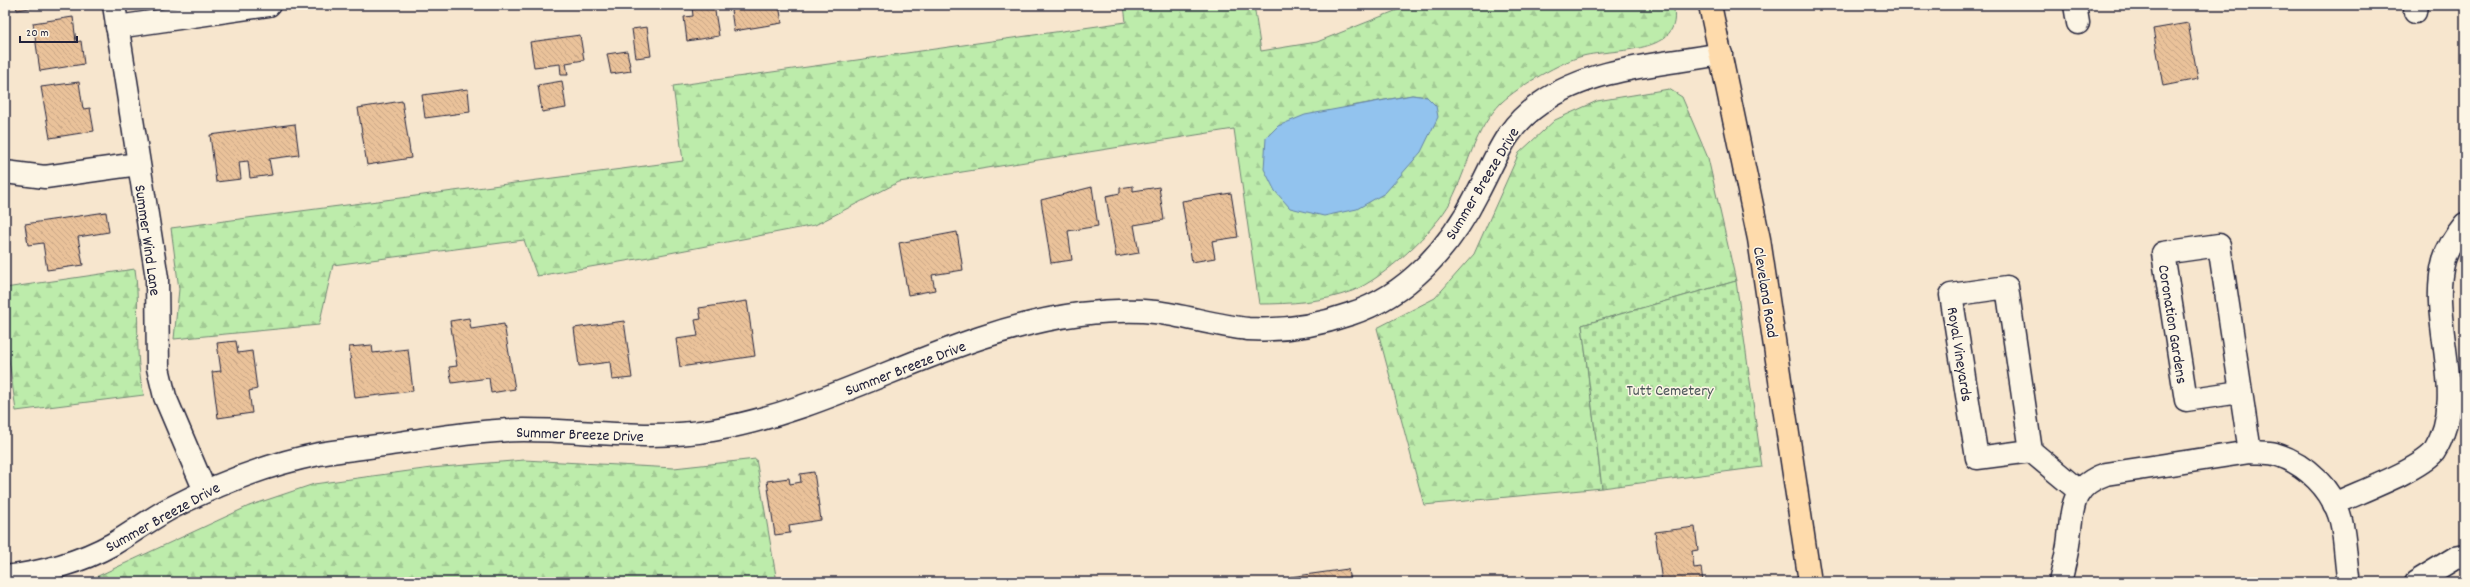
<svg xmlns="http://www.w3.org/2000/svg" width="2470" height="587" font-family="Dekko,sans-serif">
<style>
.forest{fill:url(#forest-firs);stroke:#708773;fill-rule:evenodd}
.cemetery{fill:url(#cemetery-stones);stroke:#708773}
.water{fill:#92c3ee;stroke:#6583a6}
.building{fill:url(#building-back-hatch);stroke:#22223b}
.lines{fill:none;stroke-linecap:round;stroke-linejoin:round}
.minor-casing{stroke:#22223b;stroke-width:25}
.major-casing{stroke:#22223b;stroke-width:25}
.minor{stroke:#fcf5e5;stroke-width:22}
.major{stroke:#fedbac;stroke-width:22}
.labels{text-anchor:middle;stroke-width:3;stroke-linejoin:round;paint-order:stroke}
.street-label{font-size:16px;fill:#22223b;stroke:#fcf5e5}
.park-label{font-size:16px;fill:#495457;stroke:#fcf5e5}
</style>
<defs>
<pattern id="forest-firs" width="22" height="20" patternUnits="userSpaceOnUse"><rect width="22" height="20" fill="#bdecab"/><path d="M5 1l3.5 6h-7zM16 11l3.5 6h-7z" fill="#a2ca94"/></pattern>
<pattern id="cemetery-stones" width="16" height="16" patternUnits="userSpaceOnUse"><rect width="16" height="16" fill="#bdecab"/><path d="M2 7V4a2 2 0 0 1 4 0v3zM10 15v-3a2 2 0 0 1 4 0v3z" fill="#a2ca94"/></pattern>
<pattern id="building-back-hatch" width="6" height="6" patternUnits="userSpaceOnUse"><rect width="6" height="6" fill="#eac29a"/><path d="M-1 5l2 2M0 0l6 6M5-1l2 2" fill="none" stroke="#c8a686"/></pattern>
</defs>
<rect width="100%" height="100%" fill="#f7e6ce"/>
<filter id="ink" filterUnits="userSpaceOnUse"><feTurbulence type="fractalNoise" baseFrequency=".025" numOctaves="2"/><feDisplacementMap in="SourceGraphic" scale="8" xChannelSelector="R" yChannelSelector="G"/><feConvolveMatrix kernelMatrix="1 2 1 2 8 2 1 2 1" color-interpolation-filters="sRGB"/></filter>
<g filter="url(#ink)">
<!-- forest -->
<g class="forest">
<path d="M1124 5H1254L1261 51 1317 42 1410 5H1673C1686 56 1614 48 1583 56 1562 61 1518 87 1502 102 1474 130 1468 167 1451 201 1436 230 1382 280 1352 291 1323 302 1290 304 1259 304L1234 129 899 182 815 225 649 257 537 276 524 240 333 265 319 325 174 339 179 289 171 228 683 161 673 86 1126 22ZM1412 95 1427 97 1346 107Z"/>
<polygon points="1669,89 1682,97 1708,158 1736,281 1582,325 1602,488 1424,505 1377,328 1435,298 1474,254 1519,153 1555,120 1597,101"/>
<path d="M135 269C141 312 133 353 144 395L16 411 5 330V288Z"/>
<polygon points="756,459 777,582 85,582 249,506 314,484 431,468 524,460 674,468"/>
</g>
<!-- cemetery -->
<polygon class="cemetery" points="1736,281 1762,467 1602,488 1582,325"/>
<!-- water -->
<polygon class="water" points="1412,95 1427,97 1436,106 1438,117 1421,152 1385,193 1357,209 1324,216 1290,208 1275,191 1264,169 1266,138 1278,126 1305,115"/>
<!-- building -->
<g class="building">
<polygon points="16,5 49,5 17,10"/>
<polygon points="714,5 719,36 687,41 684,17 693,16 692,7"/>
<polygon points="748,5 779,5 782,23 734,31 731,10 748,7"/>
<polygon points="73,17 76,42 81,41 84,64 40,71 33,23"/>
<polygon points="2188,23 2198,79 2163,86 2153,29"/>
<polygon points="647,27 651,56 636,58 632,29"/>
<polygon points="580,35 584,60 566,63 568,75 561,75 560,64 534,67 530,42"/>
<polygon points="627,51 631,71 611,74 607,54"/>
<polygon points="562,81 566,108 542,112 538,85"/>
<polygon points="79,82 83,109 90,108 94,131 50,138 41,87"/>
<polygon points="468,89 470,112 425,118 422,95"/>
<polygon points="402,101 411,158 367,165 358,108"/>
<polygon points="295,124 299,155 269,159 272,175 250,178 248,161 239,162 241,179 216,182 210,135"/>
<polygon points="1133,186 1133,191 1159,187 1164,220 1134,225 1139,253 1116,257 1106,196 1120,193 1120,188"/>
<polygon points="1092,187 1098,226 1068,231 1072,260 1051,263 1041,200"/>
<polygon points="1231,193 1238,237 1212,241 1215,258 1192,262 1182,201"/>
<polygon points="106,212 109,232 78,237 83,265 47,270 43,243 28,245 25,224"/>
<polygon points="957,232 963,270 932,275 935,290 908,295 899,243"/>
<polygon points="747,301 755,356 680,367 676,339 698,336 695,320 701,319 699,308"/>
<polygon points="469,318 471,329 504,324 515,389 491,393 489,378 452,383 449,367 457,366 450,321"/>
<polygon points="624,321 632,378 612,380 610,362 579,366 574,328"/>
<polygon points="236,341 238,353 252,351 257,389 249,391 252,413 218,418 212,372 221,371 217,343"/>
<polygon points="372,345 373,353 408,349 413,391 355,398 349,347"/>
<polygon points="814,472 821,520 789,525 790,533 775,535 767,481 789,478 790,484 801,482 800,474"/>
<polygon points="1695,527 1698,550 1692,551 1694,568 1701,567 1703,582 1662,582 1655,532"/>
<polygon points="1348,569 1350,582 1291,582 1290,577"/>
<polygon points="1523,575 1531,582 1516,582"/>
</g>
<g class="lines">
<defs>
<g id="minor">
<polyline points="114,5 157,278 158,368 165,397 205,491"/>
<polyline points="2075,5 2078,23"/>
<polyline points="2415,12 2416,5"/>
<polyline points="117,27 269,5"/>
<polyline points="5,172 45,177 138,164"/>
<polyline points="2240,392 2186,400 2163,253 2219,245 2250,452"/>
<polyline points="2031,451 2007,287 1951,295 1977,458 2031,451 2079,491"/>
<path d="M2334 504C2359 492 2416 472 2434 452 2470 394 2427 323 2444 260 2448 246 2456 235 2465 224"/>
<path d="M5 577C41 573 81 562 113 544 132 533 149 520 169 509 217 484 265 465 319 454 349 449 381 446 412 441 449 436 487 430 524 430 587 430 650 441 713 430 841 408 949 331 1080 314 1105 311 1130 309 1155 312 1186 316 1217 326 1248 329 1282 331 1319 325 1350 314 1407 296 1451 246 1477 194 1497 157 1504 128 1541 103 1592 67 1660 65 1721 54"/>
<path d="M2060 582C2063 570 2066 558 2068 545 2073 512 2068 487 2106 474L2250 452C2258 453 2267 452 2275 454 2306 463 2333 490 2341 521 2346 541 2345 562 2349 582"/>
<polyline points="2416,582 2455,558 2465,556"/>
</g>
<polyline id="major" points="1710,5 1759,239 1810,582"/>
</defs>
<!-- minor casing -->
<use href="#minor" class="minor-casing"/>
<!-- major casing -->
<use href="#major" class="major-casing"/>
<!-- minor -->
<use href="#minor" class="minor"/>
<!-- major -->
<use href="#major" class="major"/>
</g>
</g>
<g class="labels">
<!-- street labels -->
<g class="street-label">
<text transform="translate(1481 183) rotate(-59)" y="6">Summer Breeze Drive</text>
<text transform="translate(149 240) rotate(82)" y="6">Summer Wind Lane</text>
<text transform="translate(1767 292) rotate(81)" y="6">Cleveland Road</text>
<text transform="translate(2174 324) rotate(81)" y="6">Coronation Gardens</text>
<text transform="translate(1961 354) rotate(81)" y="6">Royal Vineyards</text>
<text transform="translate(905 367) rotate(-21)" y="6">Summer Breeze Drive</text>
<text transform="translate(580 433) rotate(2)" y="6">Summer Breeze Drive</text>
<text transform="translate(162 516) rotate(-29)" y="6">Summer Breeze Drive</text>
</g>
<!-- park labels -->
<g class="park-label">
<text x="1670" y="395">Tutt Cemetery</text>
</g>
</g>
<!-- margin -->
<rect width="2470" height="587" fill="none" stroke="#fcf5e5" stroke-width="20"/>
<rect x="10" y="10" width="2450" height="567" fill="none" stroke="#22223b" stroke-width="1.5" filter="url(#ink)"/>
<!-- scale -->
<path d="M20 36v6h57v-6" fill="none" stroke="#22223b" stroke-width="2"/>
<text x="26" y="36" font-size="12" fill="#22223b" stroke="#fcf5e5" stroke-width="3" paint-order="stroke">20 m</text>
</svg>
